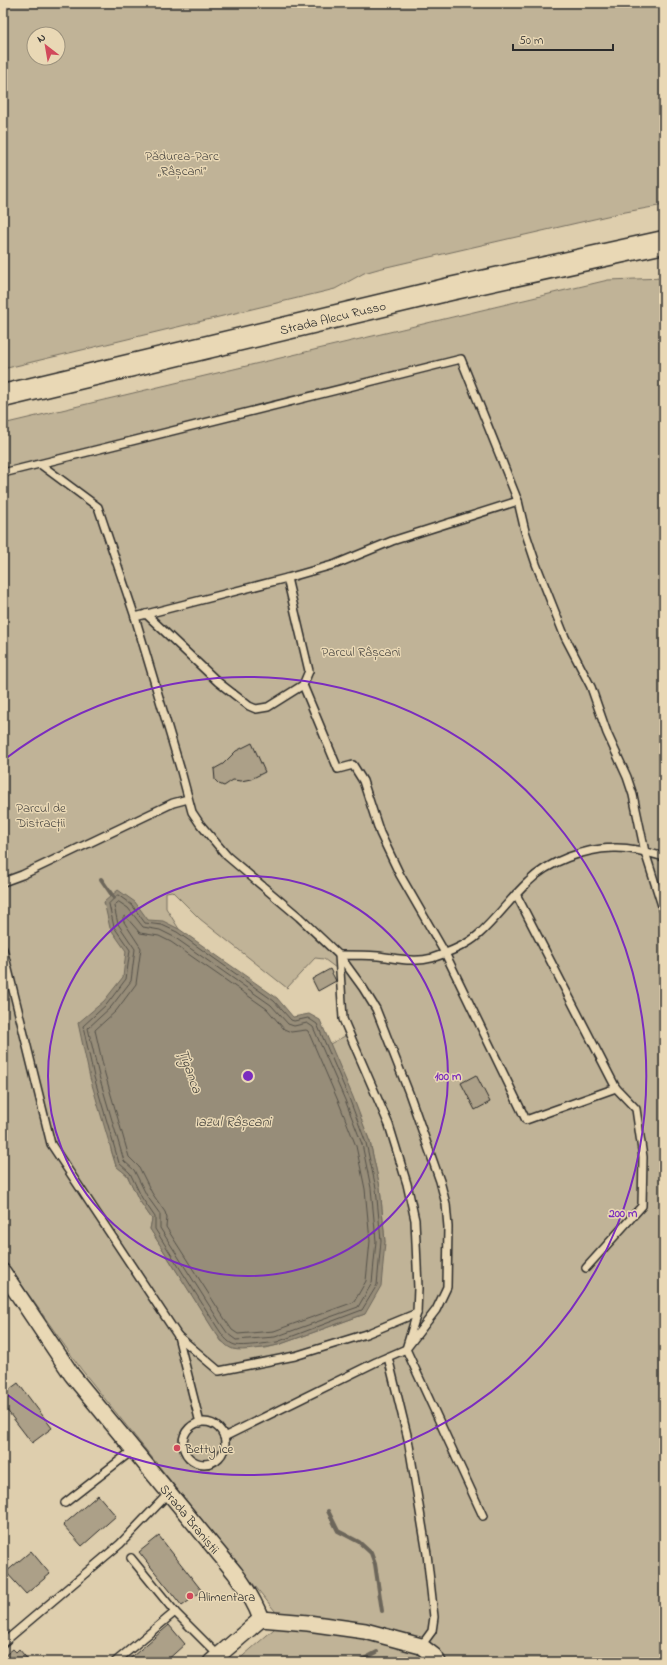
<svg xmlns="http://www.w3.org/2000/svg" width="667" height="1665" font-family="'Indie Flower',sans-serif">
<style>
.green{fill:#c0b397;stroke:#766f61;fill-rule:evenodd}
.water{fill:#978d79;stroke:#6c665a}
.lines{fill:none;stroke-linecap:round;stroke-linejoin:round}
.shore{stroke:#56524a;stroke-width:1}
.stream{stroke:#6c665a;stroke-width:4}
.building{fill:#aca088;stroke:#2b2b2b}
.service-casing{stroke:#2b2b2b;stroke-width:10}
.minor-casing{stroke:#2b2b2b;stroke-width:18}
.primary-casing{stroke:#2b2b2b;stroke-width:25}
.service{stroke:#e9d8b5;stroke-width:7}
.minor{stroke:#e9d8b5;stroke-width:15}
.primary{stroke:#e9d8b5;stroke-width:22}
.ring{fill:none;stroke:#7b2cbf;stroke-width:2}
.poi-dot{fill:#d1495b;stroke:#e9d8b5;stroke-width:1.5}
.labels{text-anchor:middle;stroke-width:3;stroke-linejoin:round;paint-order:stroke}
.park-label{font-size:13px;fill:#494641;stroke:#e9d8b5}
.street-label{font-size:13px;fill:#2b2b2b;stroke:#e9d8b5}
.poi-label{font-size:13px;fill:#2b2b2b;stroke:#e9d8b5;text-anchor:start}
.water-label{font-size:14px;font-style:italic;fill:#46443e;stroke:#e9d8b5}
.centre{fill:#7b2cbf;stroke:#e9d8b5;stroke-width:2}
.ring-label{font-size:12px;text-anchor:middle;font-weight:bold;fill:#7b2cbf;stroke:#e9d8b5;stroke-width:3;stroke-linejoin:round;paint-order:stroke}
</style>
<rect width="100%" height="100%" fill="#decead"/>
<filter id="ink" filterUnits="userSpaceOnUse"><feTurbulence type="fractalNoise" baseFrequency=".025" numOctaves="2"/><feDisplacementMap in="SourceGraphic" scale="8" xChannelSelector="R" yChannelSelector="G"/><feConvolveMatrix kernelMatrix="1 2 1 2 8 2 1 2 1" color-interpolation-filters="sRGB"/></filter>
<g filter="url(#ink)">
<!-- green -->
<g class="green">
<path d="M3 3H664V205L620 213 378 269 364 273 335 289 3 369ZM34 34H58V58H34Z"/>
<path d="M664 278V1662H236L274 1629 275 1611 81 1369 3 1258V424L608 280ZM172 891 200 919 287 988 315 958 324 959 336 968C338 992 336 1012 345 1036L330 1044 370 1142 380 1187 385 1242 365 1314 278 1345 266 1348 233 1349 221 1341 150 1229 152 1219 139 1200 127 1175 116 1166 111 1150 110 1141 179 929 166 908V892Z"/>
</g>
<!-- water -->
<path class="water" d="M118 890 135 902 148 920 163 921 179 929 277 998 293 1017 309 1014 320 1020 353 1097 370 1142 380 1187 385 1242 381 1286 365 1314 278 1345C269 1347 242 1352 233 1349 225 1347 218 1336 213 1329L150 1229 152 1219 139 1200 127 1175 116 1166 90 1078 78 1023 104 1001 123 977 126 951 110 928 104 902Z"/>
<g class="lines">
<!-- shore -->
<g class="shore">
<path d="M118 895 132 905 145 923 162 925 177 932 274 1001 291 1020 294 1021 308 1018 317 1024 349 1098 366 1143 376 1188 381 1241 377 1285 362 1310 277 1342C268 1343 243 1347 235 1345 227 1343 221 1333 217 1327L155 1229V1217L142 1198 130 1173 119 1163 94 1077 83 1026 107 1004 126 979 130 950 114 927 109 904Z"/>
<polygon points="119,902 128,908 143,927 160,930 174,937 271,1005 288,1024 294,1026 307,1023 313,1027 345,1100 362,1144 371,1188 376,1241 372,1283 358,1307 275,1337 236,1340 228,1334 221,1324 160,1228 160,1214 147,1196 134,1170 124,1161 99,1076 88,1028 111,1007 131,981 135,949 118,924 114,906"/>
<polygon points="125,916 140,933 159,936 171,942 267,1009 284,1029 291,1032 306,1030 308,1031 339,1103 356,1146 365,1189 370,1241 366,1281 354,1302 274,1331 238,1334 232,1330 226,1321 166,1227 167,1218 165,1212 152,1193 139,1167 129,1157 105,1074 95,1030 116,1011 136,984 141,948 124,922 123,918"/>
</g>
<!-- stream -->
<g class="stream">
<polyline points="101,879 114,898"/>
<polyline points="328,1511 338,1531 359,1542 371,1553 375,1564 382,1611"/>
<polyline points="358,1662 377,1652"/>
</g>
</g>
<!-- building -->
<g class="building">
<polygon points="252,743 265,772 251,779 241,781 233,780 224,786 219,784 215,780 214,769 223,764 236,751"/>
<polygon points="330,969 336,981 318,991 312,979"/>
<polygon points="476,1075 490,1102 475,1110 461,1083"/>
<polygon points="18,1383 52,1428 32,1443 3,1405 3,1394"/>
<polygon points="98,1495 116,1516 82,1546 63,1525"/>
<polygon points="159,1536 202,1591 182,1606 139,1552"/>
<polygon points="31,1551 50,1574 26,1594 6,1572"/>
<polygon points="169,1625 185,1644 165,1662 126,1662"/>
<polygon points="13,1649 16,1652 19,1649 30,1662 3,1662 3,1657"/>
</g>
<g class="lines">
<defs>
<g id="service">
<polyline points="40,464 98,507 135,617 181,771 192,812 200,824 227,856 299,917 339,955 363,988 376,1009 409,1093 440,1181 446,1204 448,1227 447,1287 436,1310 406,1349 376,1362 224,1437"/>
<polyline points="3,473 461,359 518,501 525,531 536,564 565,637 591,687 607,733 627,777 633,795 645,852 664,912"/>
<polyline points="146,614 218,682 249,706 256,709 268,707 303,685 309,671 287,578"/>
<polyline points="135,617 287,578 336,564 392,541 518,501"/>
<polyline points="303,685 338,769 353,765 363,781 380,833 400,875 445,953 526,1120 616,1088"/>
<polyline points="3,882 22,875 173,803 188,799"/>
<polyline points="516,894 616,1088 636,1109 643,1157 642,1206 586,1268"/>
<polyline points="3,949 51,1144 178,1336 219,1371 295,1356 366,1334 417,1313"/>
<polyline points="178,1336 200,1423"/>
<polyline points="388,1357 408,1439 427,1554 434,1617 432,1631 421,1646"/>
<circle cx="204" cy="1443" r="21"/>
<polyline points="65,1503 133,1450"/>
<path d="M483 1516 406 1349 417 1313 418 1288 415 1220 407 1184 389 1125 343 1019 339 955C352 955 365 955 378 956 396 958 414 963 432 958 447 953 466 946 478 935 496 919 510 899 528 882 549 861 584 849 613 848 630 847 648 852 664 857"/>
<polyline points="131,1558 175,1612 219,1656"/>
<polyline points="3,1643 120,1544 168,1494"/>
<polyline points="115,1662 175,1612"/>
</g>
<g id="minor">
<path id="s1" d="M3 1272 72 1375 235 1573C246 1588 255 1602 261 1619"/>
<polyline points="261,1619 308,1623 365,1631 421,1646 434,1656 438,1662"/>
<polyline points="211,1662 261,1619"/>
</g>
<g id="primary">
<path id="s2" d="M3 396 450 289 664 242"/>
</g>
</defs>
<!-- service casing -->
<use href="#service" class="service-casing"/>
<!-- minor casing -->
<use href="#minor" class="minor-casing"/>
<!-- primary casing -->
<use href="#primary" class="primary-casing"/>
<!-- service -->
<use href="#service" class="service"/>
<!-- minor -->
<use href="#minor" class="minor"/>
<!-- primary -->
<use href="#primary" class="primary"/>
</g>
</g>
<!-- distance rings -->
<g class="ring">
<circle cx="248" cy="1076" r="200"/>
<path d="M5 759A399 399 0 1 1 5 1393"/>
</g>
<!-- markers -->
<g class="poi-dot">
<circle cx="177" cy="1448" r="4"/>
<circle cx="190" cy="1596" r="4"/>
</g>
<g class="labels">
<!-- park labels -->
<g class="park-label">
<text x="182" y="160">Pădurea-Parc<tspan x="182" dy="15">„Râșcani”</tspan></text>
<text x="361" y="656">Parcul Râșcani</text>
<text x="41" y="812">Parcul de<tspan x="41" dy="15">Distracții</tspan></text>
</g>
<!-- street labels -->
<g class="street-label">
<text dy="5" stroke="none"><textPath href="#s2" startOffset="339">Strada Alecu Russo</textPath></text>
<text dy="5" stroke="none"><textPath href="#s1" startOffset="310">Strada Braniștii</textPath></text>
</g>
<!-- poi labels -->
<g class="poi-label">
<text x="185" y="1453">Betty Ice</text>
<text x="198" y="1601">Alimentara</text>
</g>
<!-- water labels -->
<g class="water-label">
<text transform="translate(191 1071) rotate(71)" y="5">Țîganca</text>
<text x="233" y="1126">Iazul Râșcani</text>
</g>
</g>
<circle cx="248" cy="1076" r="6" class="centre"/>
<g class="ring-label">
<text x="448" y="1080">100 m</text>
<text x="623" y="1217">200 m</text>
</g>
<!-- margin -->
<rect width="667" height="1665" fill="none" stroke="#e9d8b5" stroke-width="16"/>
<rect x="8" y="8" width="651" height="1649" fill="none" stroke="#2b2b2b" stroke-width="1.5" filter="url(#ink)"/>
<!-- north arrow -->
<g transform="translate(46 46) rotate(329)"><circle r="19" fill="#e9d8b5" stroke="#9d937e"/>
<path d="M0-3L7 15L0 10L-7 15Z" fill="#d1495b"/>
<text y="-6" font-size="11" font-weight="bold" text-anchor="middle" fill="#2b2b2b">N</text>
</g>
<!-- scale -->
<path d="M513 44v6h100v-6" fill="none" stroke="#2b2b2b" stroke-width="2"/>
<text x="519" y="44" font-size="12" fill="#2b2b2b" stroke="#e9d8b5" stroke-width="3" paint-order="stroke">50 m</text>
</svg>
